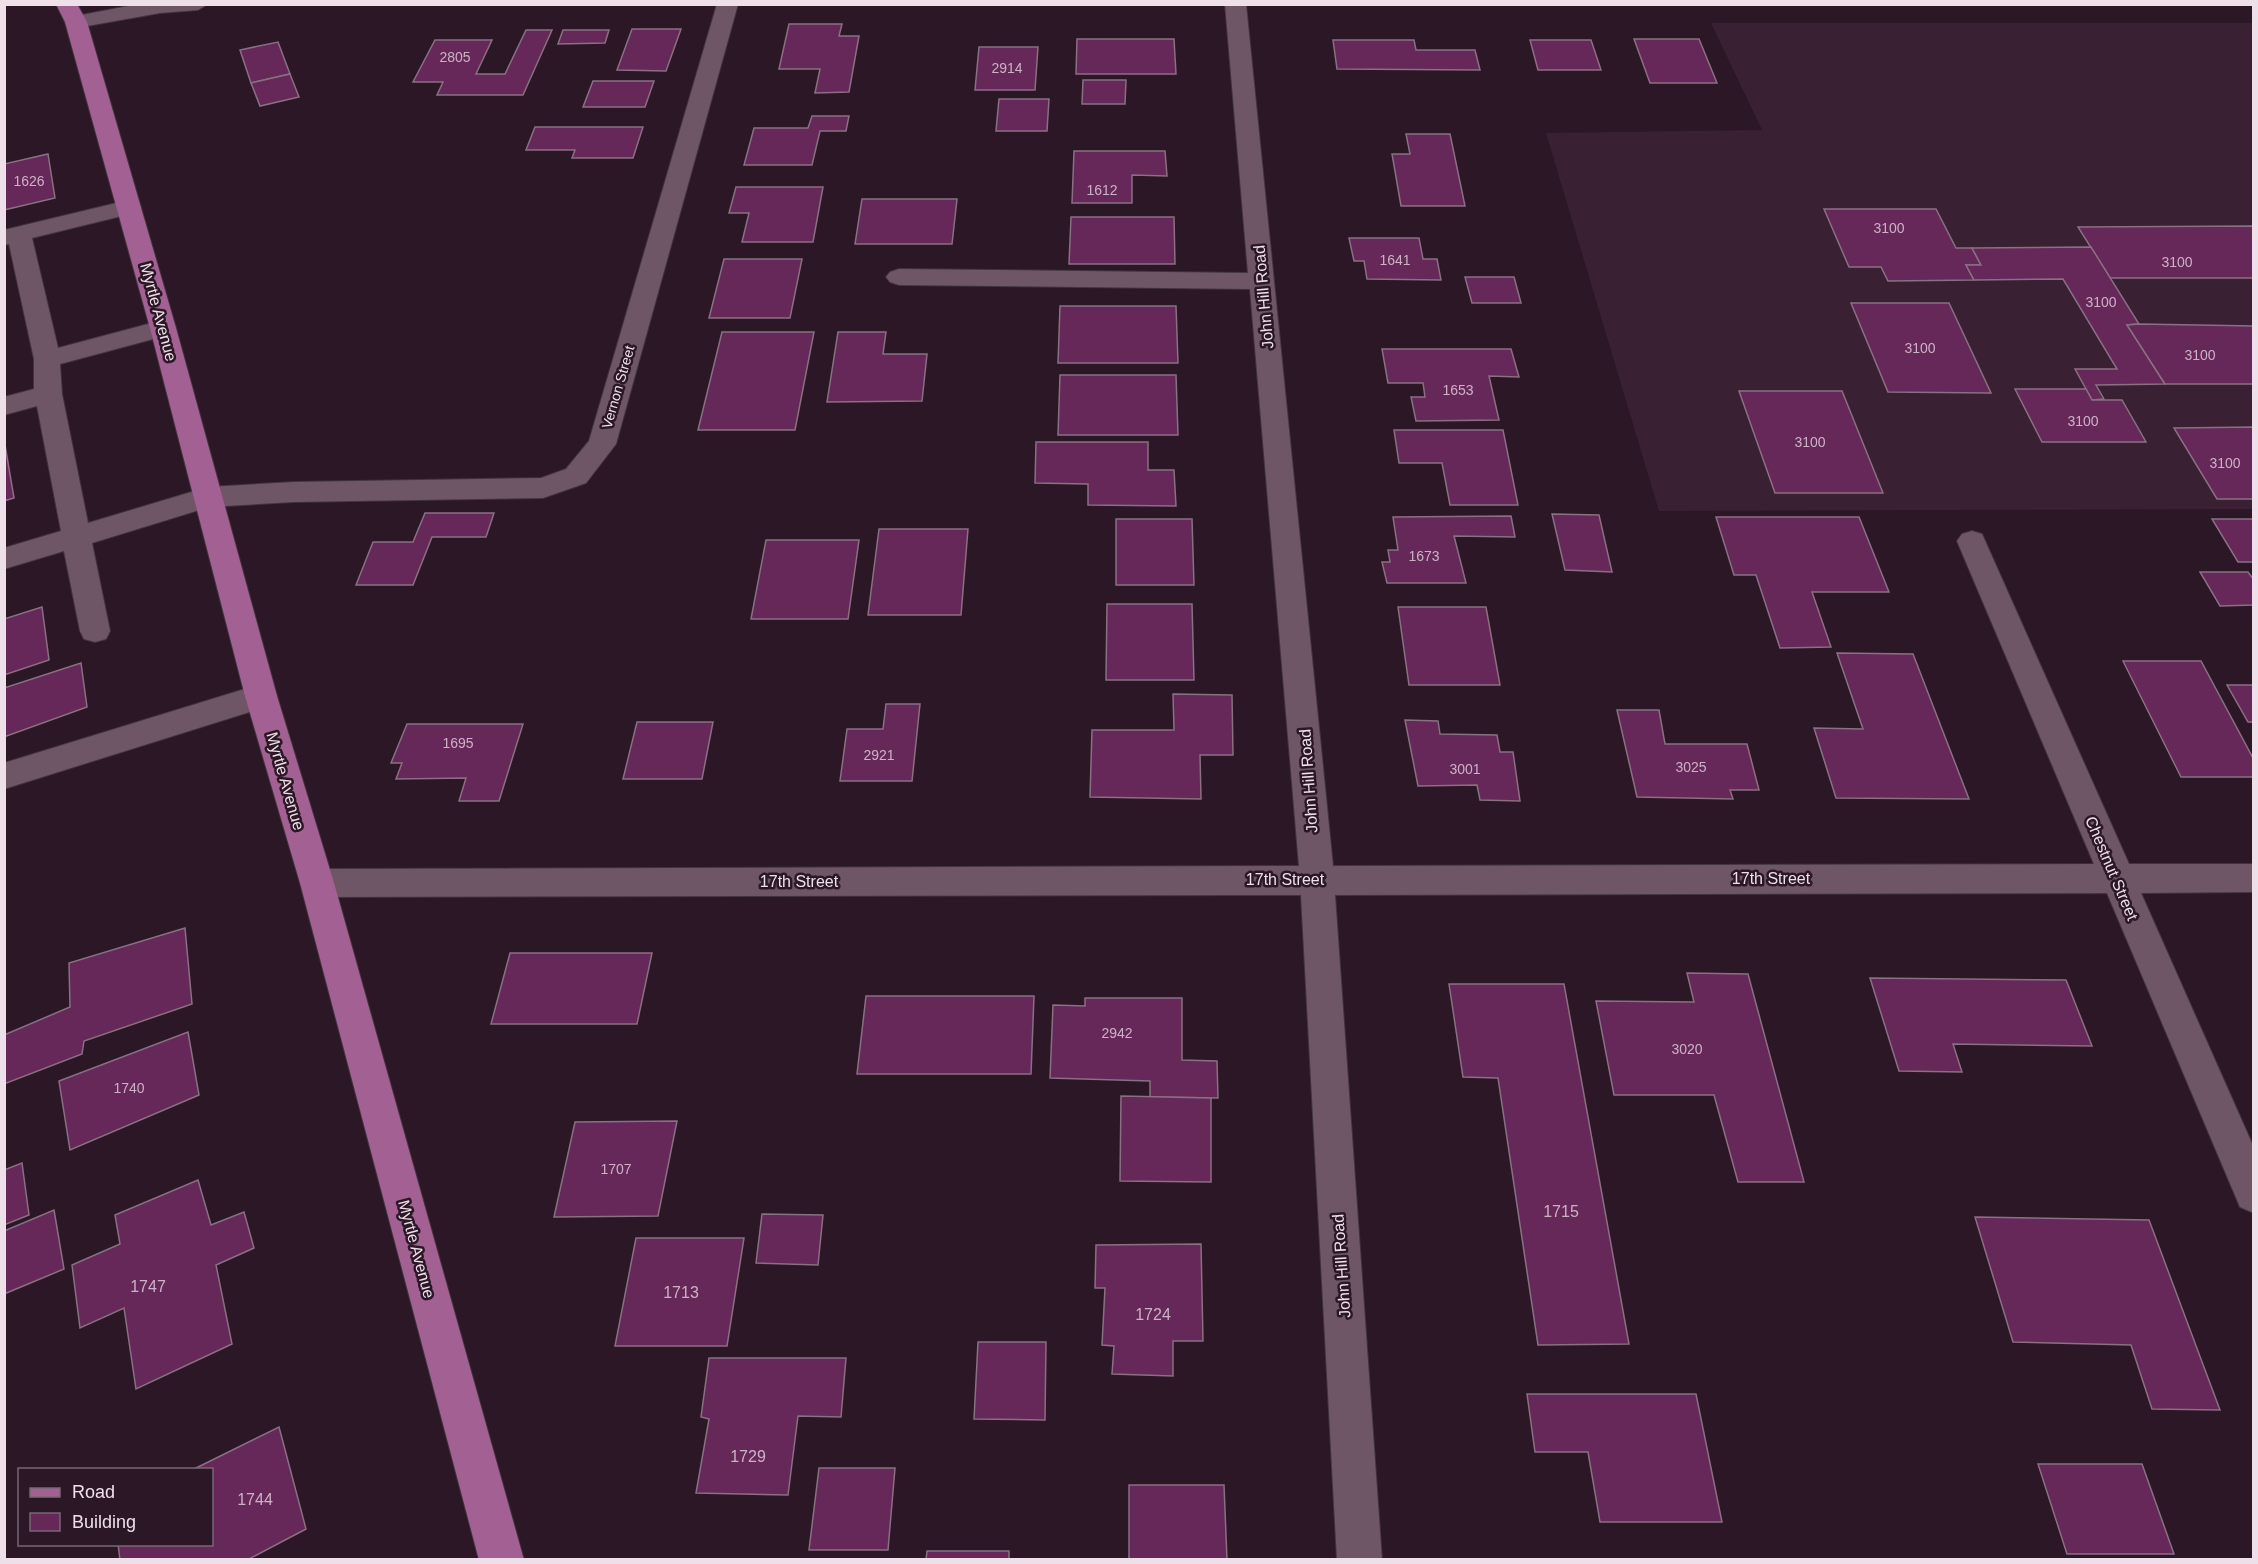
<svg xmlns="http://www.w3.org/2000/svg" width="2258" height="1564" font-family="Arial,sans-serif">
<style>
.built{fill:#3a2033}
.building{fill:#662759;stroke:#897082;stroke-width:1.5}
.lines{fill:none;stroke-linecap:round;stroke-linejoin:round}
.minor-casing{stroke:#42343f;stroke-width:2}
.major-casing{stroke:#42343f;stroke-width:2}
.minor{fill:#6e5667;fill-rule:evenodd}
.major{fill:#a36193;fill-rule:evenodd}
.labels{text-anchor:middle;stroke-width:5;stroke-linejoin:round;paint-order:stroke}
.number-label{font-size:14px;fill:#ccb2c5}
.far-street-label{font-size:14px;fill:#eee0e9;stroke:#2b1726}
.street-label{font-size:16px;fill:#eee0e9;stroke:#2b1726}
.near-number-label{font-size:16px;fill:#ccb2c5}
</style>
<rect width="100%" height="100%" fill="#2b1726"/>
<!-- built -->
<polygon class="built" points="1711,23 2253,23 2253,509 1659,511 1546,133 1762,130"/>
<!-- building -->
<g class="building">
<polygon points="789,24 842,24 839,36 859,36 849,92 815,93 820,69 779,69"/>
<polygon points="632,29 681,29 666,71 617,70"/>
<polygon points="526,30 552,30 523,95 437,95 443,82 413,82 435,40 492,40 476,74 505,74"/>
<polygon points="563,30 609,30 605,43 558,44"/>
<polygon points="1077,39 1174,39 1176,74 1076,74"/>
<polygon points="1634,39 1699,39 1717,83 1650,83"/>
<polygon points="1333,40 1414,40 1416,50 1475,50 1480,70 1337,69"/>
<polygon points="1530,40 1591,40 1601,70 1538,70"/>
<polygon points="278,42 290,74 251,83 240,50"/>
<polygon points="979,47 1038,47 1035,90 975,90"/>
<polygon points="290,74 299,97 260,106 251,83"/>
<polygon points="1083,80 1126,80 1125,104 1082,104"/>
<polygon points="593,81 654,81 645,107 583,107"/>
<polygon points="999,99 1049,99 1047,131 996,131"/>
<polygon points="812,116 849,116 846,131 820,131 812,165 744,165 754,128 808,128"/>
<polygon points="535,127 643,127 633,158 572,158 575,150 526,150"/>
<polygon points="1406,134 1450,134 1465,206 1401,206 1392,154 1410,154"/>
<polygon points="1074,151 1165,151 1167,176 1132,175 1132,203 1072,203"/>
<polygon points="48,154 55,198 4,210 4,164"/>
<polygon points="736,187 823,187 813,242 742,242 749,213 729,213"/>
<polygon points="862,199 957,199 952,244 855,244"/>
<polygon points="1824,209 1936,209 1956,248 1972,248 1981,265 1966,265 1974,280 1888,281 1881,267 1849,267"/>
<polygon points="1071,217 1174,217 1175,264 1069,264"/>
<polygon points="2254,226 2254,278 2110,278 2078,227"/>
<polygon points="1349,238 1419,238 1423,259 1437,259 1441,280 1367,279 1364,261 1354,261"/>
<polygon points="2091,247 2139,324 2127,325 2165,384 2096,385 2104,399 2092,400 2075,369 2117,369 2063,279 1974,280 1966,265 1981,265 1972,248"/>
<polygon points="724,259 802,259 790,318 709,318"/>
<polygon points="1465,277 1514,277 1521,303 1472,303"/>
<polygon points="1851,303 1949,303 1991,393 1888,392"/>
<polygon points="1060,306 1176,306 1178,363 1058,363"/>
<polygon points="2139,324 2254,326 2254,384 2165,384 2127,325"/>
<polygon points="722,332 814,332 795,430 698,430"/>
<polygon points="838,332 886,332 883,354 927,354 922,401 827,402"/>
<polygon points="1382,349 1511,349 1519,377 1489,376 1499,420 1416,421 1411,397 1425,397 1423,383 1388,383"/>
<polygon points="1060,375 1176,375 1178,435 1058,435"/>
<polygon points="2015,389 2086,389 2092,400 2122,400 2146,442 2042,442"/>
<polygon points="1739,391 1842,391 1883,493 1775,493"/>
<polygon points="2254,427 2254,499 2217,499 2174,428"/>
<polygon points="1394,430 1503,430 1518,505 1450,505 1442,463 1399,463"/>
<polygon points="4,439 14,498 4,501"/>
<polygon points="1036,442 1148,442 1148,470 1174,470 1176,506 1088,505 1088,484 1035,483"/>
<polygon points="425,513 494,513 486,537 432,537 413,585 356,585 373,542 413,542"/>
<polygon points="1552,514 1599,515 1612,572 1565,570"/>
<polygon points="1511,516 1515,537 1454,536 1466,583 1387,583 1382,562 1390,562 1388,550 1398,550 1393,517"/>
<polygon points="1716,517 1859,517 1889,592 1812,592 1831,647 1780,648 1756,575 1734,575"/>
<polygon points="1116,519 1192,519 1194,585 1116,585"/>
<polygon points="2212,519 2254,519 2254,562 2238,562"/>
<polygon points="879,529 968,529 961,615 868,615"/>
<polygon points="766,540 859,540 848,619 751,619"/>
<polygon points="2200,572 2248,572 2254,580 2254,605 2220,606"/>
<polygon points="1107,604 1192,604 1194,680 1106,680"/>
<polygon points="42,607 49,660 4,675 4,619"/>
<polygon points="1398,607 1486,607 1500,685 1409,685"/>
<polygon points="1837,653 1913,654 1969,799 1836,798 1814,728 1863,729"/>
<polygon points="2123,661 2201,661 2254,760 2254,777 2181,777"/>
<polygon points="81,663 87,707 4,737 4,688"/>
<polygon points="2227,685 2254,685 2254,722 2248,722"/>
<polygon points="1173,694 1232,695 1233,755 1200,755 1201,799 1090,797 1092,730 1174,730"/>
<polygon points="886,704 920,704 912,781 840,781 847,729 883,729"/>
<polygon points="1617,710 1659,710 1665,744 1747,744 1759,790 1730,790 1733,799 1637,797"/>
<polygon points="1405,720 1438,721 1440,734 1497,735 1500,752 1513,752 1520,801 1480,800 1477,785 1418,786"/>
<polygon points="637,722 713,722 702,779 623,779"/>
<polygon points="407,724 523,724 499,801 459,801 466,778 396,779 402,763 391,763"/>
<polygon points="185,928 192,1004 84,1041 82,1054 4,1084 4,1035 70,1007 69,963"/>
<polygon points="510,953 652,953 637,1024 491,1024"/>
<polygon points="1687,973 1748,974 1804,1182 1738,1182 1714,1095 1614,1095 1596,1001 1694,1002"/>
<polygon points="1870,978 2066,980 2092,1046 1953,1044 1962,1072 1899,1071"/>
<polygon points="1449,984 1564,984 1629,1344 1538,1345 1498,1078 1463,1077"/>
<polygon points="866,996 1034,996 1031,1074 857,1074"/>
<polygon points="1085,998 1182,998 1182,1060 1217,1061 1218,1098 1150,1097 1150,1081 1050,1078 1053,1005 1085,1006"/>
<polygon points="188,1032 199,1095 70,1150 59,1081"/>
<polygon points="1121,1096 1211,1098 1211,1182 1120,1181"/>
<polygon points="677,1121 658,1216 554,1217 575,1122"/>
<polygon points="22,1163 29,1215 4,1225 4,1170"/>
<polygon points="198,1180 211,1225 244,1212 254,1248 216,1265 232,1344 136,1389 124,1308 80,1328 72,1265 120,1244 115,1215"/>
<polygon points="54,1210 64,1269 4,1294 4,1231"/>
<polygon points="762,1214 823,1215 818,1265 756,1263"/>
<polygon points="1975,1217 2149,1220 2220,1410 2152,1409 2131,1345 2013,1342"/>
<polygon points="636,1238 744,1238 727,1346 615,1346"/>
<polygon points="1201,1244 1203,1341 1173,1341 1173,1376 1112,1374 1114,1346 1102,1345 1105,1288 1095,1288 1096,1245"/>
<polygon points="978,1342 1046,1342 1045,1420 974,1419"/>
<polygon points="709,1358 846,1358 841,1417 798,1416 788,1495 696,1493 709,1419 701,1417"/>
<polygon points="1527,1394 1696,1394 1722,1522 1600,1522 1588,1452 1535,1452"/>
<polygon points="279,1427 306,1529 247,1560 120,1560 118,1544 212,1544 212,1470 192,1470"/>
<polygon points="2038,1464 2142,1464 2174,1554 2067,1554"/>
<polygon points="819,1468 895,1468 888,1550 809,1550"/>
<polygon points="1129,1485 1224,1485 1227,1560 1129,1560"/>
<polygon points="927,1551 1009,1551 1009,1560 926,1560"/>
</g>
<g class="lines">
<defs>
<g id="minor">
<polygon points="139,4 208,4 198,10 160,13 76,28 68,27 65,22 68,17 76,16"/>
<polygon points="717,4 738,4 616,444 586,483 543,498 294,502 209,507 92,543 110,631 106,639 95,642 84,639 80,631 64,551 4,569 4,548 61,531 37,406 4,415 4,397 34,389 34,359 9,244 4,245 4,230 129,200 138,202 141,207 138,212 32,238 58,348 163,320 172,322 176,328 172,334 60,364 62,394 88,523 208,487 294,482 541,478 566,469 589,441"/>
<polygon points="1225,4 1246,4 1333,866 2094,864 1957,541 1962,534 1972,531 1982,534 2129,864 2254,864 2254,892 2141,893 2254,1148 2254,1213 2240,1207 2107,893 1335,895 1382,1560 1337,1560 1301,895 317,897 305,893 300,883 305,873 317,869 1299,866 1250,289 899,285 890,282 886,277 890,272 899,269 1248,273"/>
<polygon points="261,684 272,687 277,696 272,705 4,789 4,763"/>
</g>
<polygon id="major" points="56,4 77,4 87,22 176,328 277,696 334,883 524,1560 479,1560 300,883 245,696 150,328 65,22"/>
</defs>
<!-- minor casing -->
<use href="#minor" class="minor-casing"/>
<!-- major casing -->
<use href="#major" class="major-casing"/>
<!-- minor -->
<use href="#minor" class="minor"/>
<!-- major -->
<use href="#major" class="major"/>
</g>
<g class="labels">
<!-- number labels -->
<g class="number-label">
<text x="455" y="62">2805</text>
<text x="1007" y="73">2914</text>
<text x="29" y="186">1626</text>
<text x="1102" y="195">1612</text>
<text x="1889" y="233">3100</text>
<text x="1395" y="265">1641</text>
<text x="2177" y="267">3100</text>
<text x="2101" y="307">3100</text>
<text x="1920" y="353">3100</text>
<text x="2200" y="360">3100</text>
<text x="1458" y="395">1653</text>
<text x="2083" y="426">3100</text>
<text x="1810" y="447">3100</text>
<text x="2225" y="468">3100</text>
<text x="1424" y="561">1673</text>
<text x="458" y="748">1695</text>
<text x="879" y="760">2921</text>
<text x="1691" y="772">3025</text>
<text x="1465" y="774">3001</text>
<text x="1117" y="1038">2942</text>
<text x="1687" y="1054">3020</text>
<text x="129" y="1093">1740</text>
<text x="616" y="1174">1707</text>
</g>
<!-- far-street labels -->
<g class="far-street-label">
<text transform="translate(618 387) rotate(-74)" y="5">Vernon Street</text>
</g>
<!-- street labels -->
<g class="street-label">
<text transform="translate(1263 297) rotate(-95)" y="6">John Hill Road</text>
<text transform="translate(159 312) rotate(75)" y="6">Myrtle Avenue</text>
<text transform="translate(286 781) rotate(74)" y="6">Myrtle Avenue</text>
<text transform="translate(1308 781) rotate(-94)" y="6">John Hill Road</text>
<text transform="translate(2112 868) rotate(67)" y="6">Chestnut Street</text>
<text x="1771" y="884">17th Street</text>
<text x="1285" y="885">17th Street</text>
<text x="799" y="887">17th Street</text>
<text transform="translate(417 1249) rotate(75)" y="6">Myrtle Avenue</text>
<text transform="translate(1341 1266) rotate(-94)" y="6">John Hill Road</text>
</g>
<!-- near-number labels -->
<g class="near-number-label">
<text x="1561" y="1217">1715</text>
<text x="148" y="1292">1747</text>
<text x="681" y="1298">1713</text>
<text x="1153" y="1320">1724</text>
<text x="748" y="1462">1729</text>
<text x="255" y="1505">1744</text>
</g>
</g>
<!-- border -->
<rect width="2258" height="1564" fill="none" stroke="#eee0e9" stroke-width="12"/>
<!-- legend -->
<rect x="18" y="1468" width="195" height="78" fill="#2b1726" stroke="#796774" stroke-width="1.5"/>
<rect x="30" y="1488" width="30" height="9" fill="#a36193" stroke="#796774" stroke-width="1.5"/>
<text x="72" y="1498" font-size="18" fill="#eee0e9">Road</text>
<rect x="30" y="1513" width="30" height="18" fill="#662759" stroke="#796774" stroke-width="1.5"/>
<text x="72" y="1528" font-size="18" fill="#eee0e9">Building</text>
</svg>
